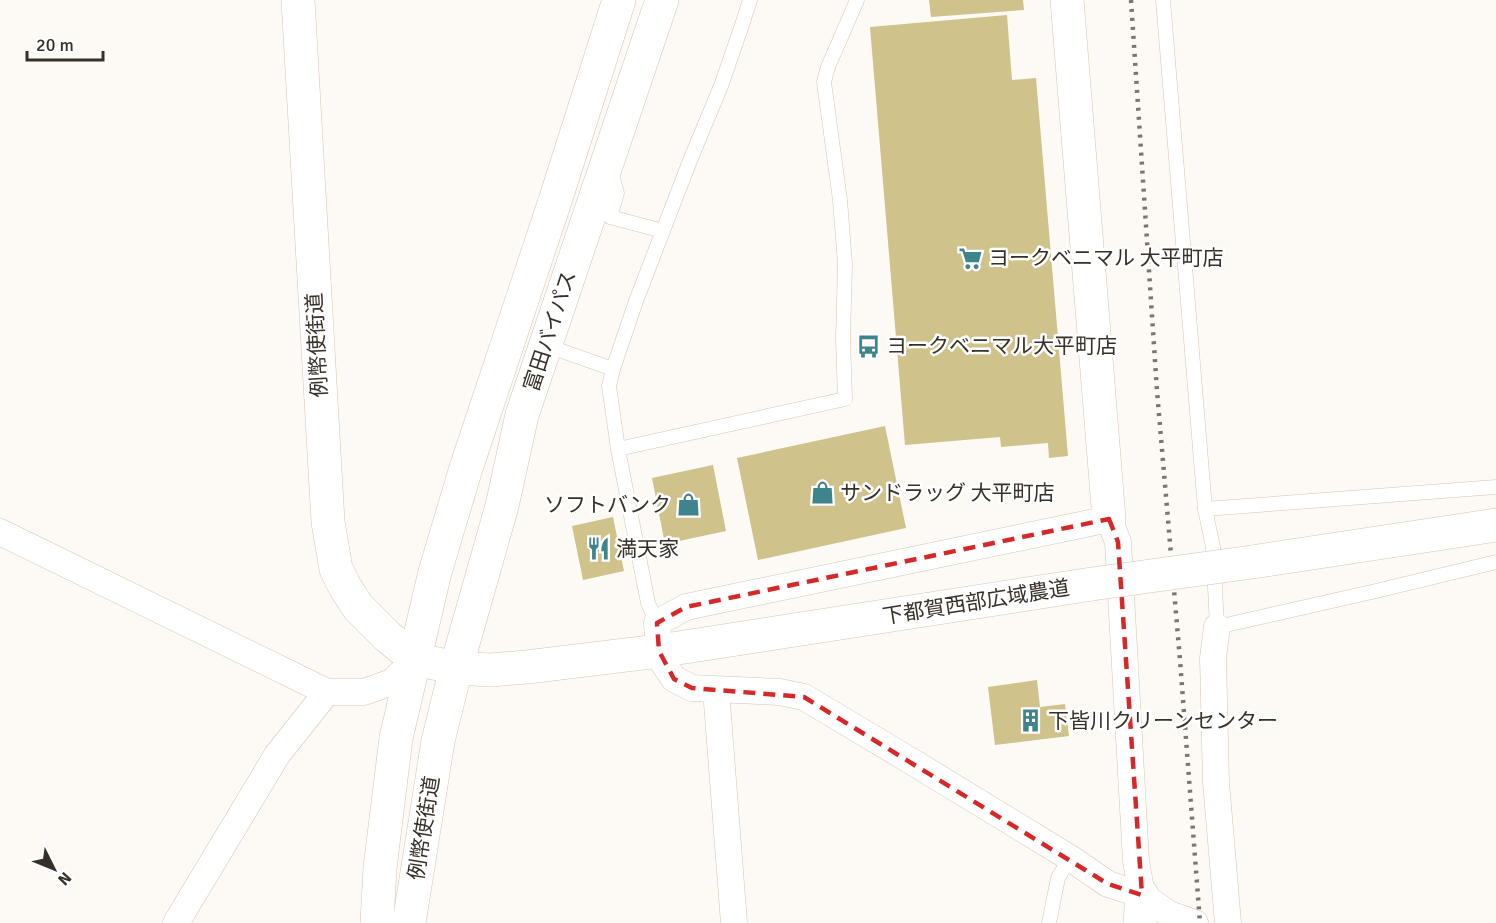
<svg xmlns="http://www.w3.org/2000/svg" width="1496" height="923" font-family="Signika,'Noto Sans JP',sans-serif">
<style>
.building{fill:#cfc28b}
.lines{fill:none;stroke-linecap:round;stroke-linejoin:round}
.lane-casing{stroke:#d5c4b1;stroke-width:15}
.street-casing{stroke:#d5c4b1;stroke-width:27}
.secondary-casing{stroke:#d5c4b1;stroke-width:34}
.primary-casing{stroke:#d5c4b1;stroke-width:34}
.lane{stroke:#fff;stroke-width:14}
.street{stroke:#fff;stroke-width:26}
.secondary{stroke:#fff;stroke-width:33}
.primary{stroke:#fff;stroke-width:33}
.rail{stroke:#7c7670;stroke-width:4.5;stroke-dasharray:3 6;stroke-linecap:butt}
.secondary-bridge-casing{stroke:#d5c4b1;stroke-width:34;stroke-linecap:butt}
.secondary-bridge{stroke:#fff;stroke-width:33}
.marked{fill:none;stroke:#d62828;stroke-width:4.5;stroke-dasharray:12 8;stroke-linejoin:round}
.labels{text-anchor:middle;stroke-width:5;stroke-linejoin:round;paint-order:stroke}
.poi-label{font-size:21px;fill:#373029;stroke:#fff;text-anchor:start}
.street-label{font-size:21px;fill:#373029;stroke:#fff}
</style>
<rect width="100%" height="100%" fill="#fdf9f5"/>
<!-- building -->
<g class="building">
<polygon points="929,0 1023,0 1024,10 931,17"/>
<polygon points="1007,15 1012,80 1036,78 1068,456 1049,458 1048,443 1001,447 1000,437 905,445 870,27"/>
<polygon points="885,426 906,528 758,560 737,458"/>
<polygon points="713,465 726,531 665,544 652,478"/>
<polygon points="613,517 624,571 583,580 572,526"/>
<polygon points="1037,680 1040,707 1065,704 1069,736 995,745 988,687"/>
</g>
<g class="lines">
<defs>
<g id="lane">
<polyline points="1163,0 1205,509 1213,547 1217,627 1376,591 1496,562"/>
<polyline points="611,172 617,193 610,217 663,231"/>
<polyline points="545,345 613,369"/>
<polyline points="618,449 845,399 843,338 845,264 840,200 824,82 828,67 857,0"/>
<polyline points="1205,509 1496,487"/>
<polyline points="657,623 648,603 618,449 609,386 613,369 636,301 691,158 721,86 743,22 750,0"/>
<polyline points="1049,923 1058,878 1070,858"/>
</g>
<g id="street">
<polyline points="0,532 327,692 364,692 392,682 415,659"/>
<polyline points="1217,627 1213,658 1216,782 1228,923"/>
<polyline points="716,690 734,923"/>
<polyline points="1142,895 1136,861 1118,542 1109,519 686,607 657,623 659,651 664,664 674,679 692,688 780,692 804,697 911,761 1070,858 1108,884 1142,895 1169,914 1195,923"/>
<polyline points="176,923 277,755 327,692"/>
</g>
<g id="secondary">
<polyline points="298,0 328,522 336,569 345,587 358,607 388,637 415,659 456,668 490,670 527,667 659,651 1092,584"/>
<polyline points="1067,0 1109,519"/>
<polyline points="1252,562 1496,525"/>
<polyline points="1140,923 1142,895"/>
</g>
<g id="primary">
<polyline points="377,923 380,868 396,738 435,572 466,468 555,201 619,0"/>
<polyline points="409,923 438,741 456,668 502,506 522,415 662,0"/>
</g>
</defs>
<!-- lane casing -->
<use href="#lane" class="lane-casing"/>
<!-- street casing -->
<use href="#street" class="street-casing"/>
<!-- secondary casing -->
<use href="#secondary" class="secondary-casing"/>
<!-- primary casing -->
<use href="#primary" class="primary-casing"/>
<!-- lane -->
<use href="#lane" class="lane"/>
<!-- street -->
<use href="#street" class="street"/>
<!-- secondary -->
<use href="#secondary" class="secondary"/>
<!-- primary -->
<use href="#primary" class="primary"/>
<!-- rail -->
<polyline class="rail" points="1131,0 1157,391 1180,660 1200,923"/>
<defs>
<polyline id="secondary-bridge" points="1092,584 1252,562"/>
</defs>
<!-- secondary-bridge casing -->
<use href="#secondary-bridge" class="secondary-bridge-casing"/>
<!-- secondary-bridge -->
<use href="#secondary-bridge" class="secondary-bridge"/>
</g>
<!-- marked area -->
<path class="marked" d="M1109 519 1118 542 1142 895 1108 884 804 697 692 688 674 679 659 651 657 623 686 607Z"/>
<!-- icons -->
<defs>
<symbol id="supermarket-bare" viewBox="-9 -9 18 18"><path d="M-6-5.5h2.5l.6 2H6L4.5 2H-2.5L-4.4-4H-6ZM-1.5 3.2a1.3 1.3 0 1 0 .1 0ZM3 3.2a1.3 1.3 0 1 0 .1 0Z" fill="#3d848c" stroke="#fff" stroke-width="2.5" paint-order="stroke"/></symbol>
<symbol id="bus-bare" viewBox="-9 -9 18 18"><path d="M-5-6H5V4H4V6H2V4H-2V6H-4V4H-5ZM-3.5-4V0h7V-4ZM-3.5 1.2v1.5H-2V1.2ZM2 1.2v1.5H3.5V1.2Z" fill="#3d848c" stroke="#fff" stroke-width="2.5" paint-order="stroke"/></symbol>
<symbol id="shop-bare" viewBox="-9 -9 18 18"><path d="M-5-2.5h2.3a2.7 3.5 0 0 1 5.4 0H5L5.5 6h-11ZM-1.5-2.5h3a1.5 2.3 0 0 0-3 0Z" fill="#3d848c" stroke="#fff" stroke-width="2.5" paint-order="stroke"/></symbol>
<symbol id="restaurant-bare" viewBox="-9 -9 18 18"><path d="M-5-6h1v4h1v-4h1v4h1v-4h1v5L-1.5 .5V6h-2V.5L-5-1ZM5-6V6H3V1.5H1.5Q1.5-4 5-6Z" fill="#3d848c" stroke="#fff" stroke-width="2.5" paint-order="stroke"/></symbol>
<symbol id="building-bare" viewBox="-9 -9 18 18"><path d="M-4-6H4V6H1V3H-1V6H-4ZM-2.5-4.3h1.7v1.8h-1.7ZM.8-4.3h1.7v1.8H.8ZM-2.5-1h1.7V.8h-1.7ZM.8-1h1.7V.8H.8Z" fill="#3d848c" stroke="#fff" stroke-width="2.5" paint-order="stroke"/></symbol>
</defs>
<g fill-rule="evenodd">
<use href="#supermarket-bare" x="954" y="242" width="33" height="33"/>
<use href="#bus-bare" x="852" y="330" width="33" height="33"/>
<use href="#shop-bare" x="806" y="476" width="33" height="33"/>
<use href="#shop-bare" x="672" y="488" width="33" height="33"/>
<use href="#restaurant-bare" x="582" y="532" width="33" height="33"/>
<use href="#building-bare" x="1014" y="704" width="33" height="33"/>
</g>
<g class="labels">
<!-- poi labels -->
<g class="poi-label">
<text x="988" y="265">ヨークベニマル 大平町店</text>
<text x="886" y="353">ヨークベニマル大平町店</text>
<text x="840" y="500">サンドラッグ 大平町店</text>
<text x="671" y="512" text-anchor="end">ソフトバンク</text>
<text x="616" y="556">満天家</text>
<text x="1048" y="728">下皆川クリーンセンター</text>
</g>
<!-- street labels -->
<g class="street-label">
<text transform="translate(550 331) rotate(-72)" y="7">富田バイパス</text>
<text transform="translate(317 345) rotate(-93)" y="7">例幣使街道</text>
<text transform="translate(976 602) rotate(-9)" y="7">下都賀西部広域農道</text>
<text transform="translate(424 828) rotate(-81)" y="7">例幣使街道</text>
</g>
</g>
<!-- north arrow -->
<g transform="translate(54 869) rotate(133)" stroke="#ffffff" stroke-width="4.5" paint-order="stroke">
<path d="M0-4.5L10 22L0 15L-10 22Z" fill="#373029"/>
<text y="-9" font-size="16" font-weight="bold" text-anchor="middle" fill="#373029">N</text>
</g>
<!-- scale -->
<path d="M27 51v9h76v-9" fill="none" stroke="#373029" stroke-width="3"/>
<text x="36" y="51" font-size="18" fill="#373029" stroke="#ffffff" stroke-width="4.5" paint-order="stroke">20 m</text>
</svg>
